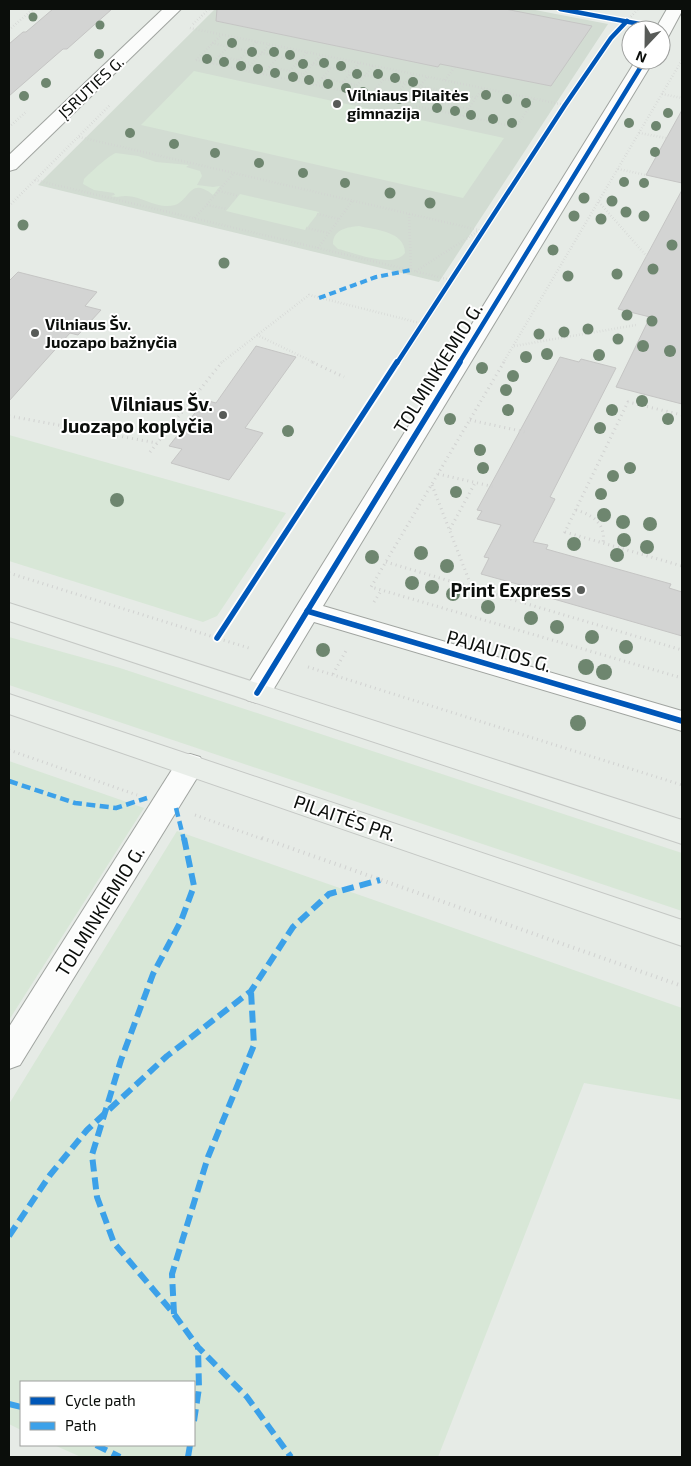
<svg xmlns="http://www.w3.org/2000/svg" width="691" height="1466" font-family="'Exo 2',sans-serif">
<style>
.built{fill:#d2dcd2}
.green{fill:#d8e7d7}
.building{fill:#d3d4d3;stroke:#c5c5c4}
.lines{fill:none;stroke-linecap:round;stroke-linejoin:round}
.street-casing{stroke:#a0a4a0;stroke-width:2}
.primary-casing{stroke:#c5c8c5;stroke-width:2}
.path-far2{stroke:#d1d2d1;stroke-width:2.5;stroke-dasharray:0.5 2.5;stroke-linecap:butt}
.path-far1{stroke:#d1d2d1;stroke-width:3;stroke-dasharray:1 4;stroke-linecap:butt}
.path{stroke:#d1d2d1;stroke-width:4;stroke-dasharray:1 4.5;stroke-linecap:butt}
.street{fill:#fbfcfb;fill-rule:evenodd}
.primary{fill:#e9eee9;fill-rule:evenodd}
.quiet-far2{stroke:#3ca1e9;stroke-width:4;stroke-dasharray:7 4;stroke-linecap:butt}
.quiet-far1{stroke:#3ca1e9;stroke-width:4.5;stroke-dasharray:9 4.5;stroke-linecap:butt}
.quiet{stroke:#3ca1e9;stroke-width:6;stroke-dasharray:12 6;stroke-linecap:butt}
.cycleway-far1-casing{stroke:#fff;stroke-width:7}
.cycleway-casing{stroke:#fff;stroke-width:9}
.cycleway-far1{stroke:#0057b8;stroke-width:4.5}
.cycleway{stroke:#0057b8;stroke-width:5.5}
.tree{fill:#6e866f}
.poi-dot{fill:#585b58;stroke:#fff;stroke-width:2}
.labels{text-anchor:middle;stroke-width:4;stroke-linejoin:round;paint-order:stroke}
.far-street-label{font-size:16px;fill:#0b0e0b;stroke:#fff}
.far-poi-label{font-size:16px;font-weight:bold;fill:#0b0e0b;stroke:#fff;text-anchor:start}
.street-label{font-size:19px;fill:#0b0e0b;stroke:#fff}
.poi-label{font-size:19px;font-weight:bold;fill:#0b0e0b;stroke:#fff;text-anchor:end}
</style>
<rect width="100%" height="100%" fill="#e6ebe6"/>
<!-- built -->
<polygon class="built" points="215,9 530,9 608,24 439,282 38,185"/>
<!-- green -->
<g class="green">
<polygon points="194,71 504,138 463,198 141,125"/>
<path d="M116 153 138 156 156 162 189 165 186 167 200 171 202 176 197 185 213 187 220 186 213 195C190 176 190 200 175 205 158 210 142 196 126 196 119 196 119 198 111 196L115 195 114 193 94 190 83 184 84 179C90 173 109 155 116 153Z"/>
<polygon points="240,194 319,212 305,230 226,211"/>
<path d="M359 226C375 230 405 231 405 253 393 269 355 253 338 249L333 244C333 229 348 227 359 226Z"/>
<polygon points="9,435 286,513 217,616 203,622 9,561"/>
<polygon points="9,637 120,668 682,853 682,911 9,685"/>
<polygon points="9,761 144,808 9,1020"/>
<polygon points="177,831 682,1008 682,1100 584,1083 438,1457 81,1457 54,1445 194,1445 194,1382 21,1382 21,1430 9,1424 9,1104"/>
</g>
<!-- building -->
<g class="building">
<polygon points="53,9 112,9 67,49 63,49 9,96 9,44 23,32 26,32"/>
<polygon points="217,9 505,9 592,26 551,86 440,64 438,67 216,21"/>
<polygon points="682,110 682,183 646,175"/>
<polygon points="682,190 682,404 616,387 650,317 618,309"/>
<polygon points="18,272 97,292 85,306 101,310 78,335 70,333 9,401 9,281"/>
<polygon points="256,346 296,357 245,428 263,433 229,480 171,463 182,449 169,446 205,400 216,403"/>
<polygon points="560,357 579,362 581,359 616,368 550,497 555,499 533,542 548,545 546,549 671,584 669,588 682,592 682,636 533,593 535,589 481,574 489,558 484,557 501,525 477,519 482,511 477,510"/>
</g>
<g class="lines">
<defs>
<g id="street">
<polygon points="163,9 181,9 16,169 9,171 9,155"/>
<polygon points="667,9 682,9 682,11 667,39 661,40 661,30 655,30"/>
<polygon points="636,60 654,60 323,606 682,711 682,731 314,622 267,700 257,703 247,700 244,693 247,686"/>
<polygon points="190,754 200,757 204,765 200,773 20,1065 9,1069 9,1027 180,757"/>
</g>
<g id="primary">
<polygon points="9,603 682,820 682,844 9,621"/>
<polygon points="9,694 682,920 682,946 9,714"/>
</g>
</defs>
<!-- street casing -->
<use href="#street" class="street-casing"/>
<!-- primary casing -->
<use href="#primary" class="primary-casing"/>
<!-- path-far2 -->
<g class="path-far2">
<polyline points="627,21 638,9"/>
<polyline points="193,24 209,9"/>
<polyline points="190,28 565,105"/>
<polyline points="9,30 33,9"/>
<polyline points="212,43 248,51"/>
<polyline points="261,53 299,61"/>
<polyline points="219,56 251,63"/>
<polyline points="196,60 516,127 535,99"/>
<polyline points="196,60 221,35"/>
<polyline points="239,60 257,41"/>
<polyline points="212,63 228,47"/>
<polyline points="313,64 351,72"/>
<polyline points="269,67 304,74"/>
<polyline points="246,70 269,45"/>
<polyline points="290,71 307,52"/>
<polyline points="263,74 278,57"/>
<polyline points="365,75 405,83"/>
<polyline points="322,78 356,85"/>
<polyline points="445,80 455,67"/>
<polyline points="298,81 321,55"/>
<polyline points="343,82 359,63"/>
<polyline points="316,85 331,68"/>
<polyline points="419,86 477,98"/>
<polyline points="375,89 469,109"/>
<polyline points="351,92 373,66"/>
<polyline points="397,94 413,74"/>
<polyline points="662,94 682,98"/>
<polyline points="369,96 384,79"/>
<polyline points="406,104 427,77"/>
<polyline points="463,116 483,88"/>
<polyline points="9,127 27,111"/>
<polyline points="639,133 666,138"/>
<polyline points="79,137 483,231"/>
<polyline points="618,169 646,175"/>
<polyline points="35,180 451,280"/>
<polyline points="219,191 239,196"/>
<polyline points="599,202 650,260"/>
<polyline points="207,205 227,209"/>
<polyline points="9,206 110,105"/>
<polyline points="317,214 339,219"/>
<polyline points="409,214 411,270"/>
<polyline points="195,218 234,173"/>
<polyline points="306,228 329,233"/>
<polyline points="318,248 353,200"/>
<polyline points="416,271 480,230"/>
<polyline points="257,335 315,363"/>
<polyline points="514,346 636,325"/>
<polyline points="221,363 309,295 424,324"/>
<polyline points="503,363 682,60"/>
</g>
<!-- path-far1 -->
<g class="path-far1">
<polyline points="312,362 344,377"/>
<polyline points="504,362 371,587 682,678"/>
<polyline points="682,415 628,402 565,532 682,566"/>
<polyline points="9,416 157,443"/>
<polyline points="470,420 525,432"/>
<polyline points="150,452 222,362"/>
<polyline points="438,474 495,487"/>
<polyline points="432,485 472,588"/>
<path d="M576 510C593 515 606 524 603 543"/>
<polyline points="450,529 475,483"/>
<polyline points="386,562 682,650"/>
<polyline points="9,573 252,649"/>
<polyline points="374,602 381,591"/>
<polyline points="308,667 682,785"/>
<polyline points="333,674 347,649"/>
<polyline points="9,750 137,795"/>
<polyline points="195,815 265,840"/>
</g>
<!-- path -->
<polyline class="path" points="262,838 682,986"/>
<!-- street -->
<use href="#street" class="street"/>
<!-- primary -->
<use href="#primary" class="primary"/>
<!-- quiet-far2 -->
<polyline class="quiet-far2" points="319,298 376,277 411,270"/>
<!-- quiet-far1 -->
<g class="quiet-far1">
<polyline points="9,781 75,803 116,808 147,798"/>
<polyline points="176,808 184,840"/>
</g>
<!-- quiet -->
<g class="quiet">
<polyline points="184,838 194,886 181,921 153,974 121,1060 92,1155 97,1197 114,1243 174,1314 198,1347 247,1397 291,1457"/>
<polyline points="9,1236 50,1175 87,1130 167,1056 251,991 293,927 329,894 380,880"/>
<polyline points="174,1314 172,1274 208,1157 254,1045 251,991"/>
<polyline points="9,1404 21,1407"/>
<polyline points="194,1421 199,1388 198,1347"/>
<polyline points="96,1445 120,1457"/>
<polyline points="188,1457 190,1445"/>
</g>
<defs>
<g id="cycleway-far1">
<polyline points="560,9 645,25"/>
<polyline points="397,363 565,105 611,38 627,21"/>
<polyline points="459,363 645,60"/>
</g>
<g id="cycleway">
<polyline points="307,611 682,721"/>
<polyline points="217,638 397,362"/>
<polyline points="257,693 460,362"/>
</g>
</defs>
<!-- cycleway-far1 casing -->
<use href="#cycleway-far1" class="cycleway-far1-casing"/>
<!-- cycleway casing -->
<use href="#cycleway" class="cycleway-casing"/>
<!-- cycleway-far1 -->
<use href="#cycleway-far1" class="cycleway-far1"/>
<!-- cycleway -->
<use href="#cycleway" class="cycleway"/>
</g>
<!-- trees -->
<g class="tree">
<circle cx="33" cy="17" r="4.5"/>
<circle cx="100" cy="25" r="4.5"/>
<circle cx="232" cy="43" r="5"/>
<circle cx="252" cy="52" r="5"/>
<circle cx="274" cy="52" r="5"/>
<circle cx="99" cy="54" r="5"/>
<circle cx="290" cy="55" r="5"/>
<circle cx="207" cy="59" r="5"/>
<circle cx="224" cy="62" r="5"/>
<circle cx="324" cy="63" r="5"/>
<circle cx="303" cy="64" r="5"/>
<circle cx="241" cy="66" r="5"/>
<circle cx="341" cy="66" r="5"/>
<circle cx="258" cy="69" r="5"/>
<circle cx="275" cy="73" r="5"/>
<circle cx="357" cy="74" r="5"/>
<circle cx="378" cy="74" r="5"/>
<circle cx="293" cy="77" r="5"/>
<circle cx="395" cy="78" r="5"/>
<circle cx="309" cy="80" r="5"/>
<circle cx="413" cy="82" r="5"/>
<circle cx="46" cy="83" r="5"/>
<circle cx="328" cy="84" r="5"/>
<circle cx="346" cy="88" r="5"/>
<circle cx="363" cy="92" r="5"/>
<circle cx="486" cy="95" r="5"/>
<circle cx="24" cy="96" r="5"/>
<circle cx="382" cy="96" r="5"/>
<circle cx="399" cy="99" r="5"/>
<circle cx="507" cy="99" r="5"/>
<circle cx="526" cy="103" r="5"/>
<circle cx="437" cy="108" r="5"/>
<circle cx="455" cy="111" r="5"/>
<circle cx="668" cy="113" r="5"/>
<circle cx="471" cy="115" r="5"/>
<circle cx="493" cy="119" r="5"/>
<circle cx="512" cy="123" r="5"/>
<circle cx="629" cy="123" r="5"/>
<circle cx="656" cy="126" r="5"/>
<circle cx="130" cy="133" r="5"/>
<circle cx="174" cy="144" r="5"/>
<circle cx="655" cy="152" r="5"/>
<circle cx="215" cy="153" r="5"/>
<circle cx="259" cy="163" r="5"/>
<circle cx="303" cy="173" r="5"/>
<circle cx="624" cy="182" r="5"/>
<circle cx="345" cy="183" r="5"/>
<circle cx="644" cy="183" r="5"/>
<circle cx="390" cy="193" r="5.5"/>
<circle cx="584" cy="198" r="5.5"/>
<circle cx="612" cy="201" r="5.5"/>
<circle cx="430" cy="203" r="5.5"/>
<circle cx="626" cy="212" r="5.5"/>
<circle cx="574" cy="216" r="5.5"/>
<circle cx="644" cy="216" r="5.5"/>
<circle cx="601" cy="219" r="5.5"/>
<circle cx="23" cy="225" r="5.5"/>
<circle cx="672" cy="245" r="5.5"/>
<circle cx="553" cy="250" r="5.5"/>
<circle cx="224" cy="263" r="5.5"/>
<circle cx="653" cy="269" r="5.5"/>
<circle cx="617" cy="274" r="5.5"/>
<circle cx="568" cy="276" r="5.5"/>
<circle cx="627" cy="315" r="5.5"/>
<circle cx="652" cy="321" r="5.5"/>
<circle cx="588" cy="329" r="5.5"/>
<circle cx="564" cy="332" r="5.5"/>
<circle cx="539" cy="334" r="5.5"/>
<circle cx="618" cy="339" r="5.5"/>
<circle cx="643" cy="346" r="6"/>
<circle cx="670" cy="351" r="6"/>
<circle cx="547" cy="354" r="6"/>
<circle cx="599" cy="355" r="6"/>
<circle cx="526" cy="357" r="6"/>
<circle cx="482" cy="368" r="6"/>
<circle cx="513" cy="376" r="6"/>
<circle cx="506" cy="390" r="6"/>
<circle cx="642" cy="401" r="6"/>
<circle cx="508" cy="410" r="6"/>
<circle cx="612" cy="410" r="6"/>
<circle cx="450" cy="419" r="6"/>
<circle cx="668" cy="419" r="6"/>
<circle cx="600" cy="428" r="6"/>
<circle cx="288" cy="431" r="6"/>
<circle cx="480" cy="450" r="6"/>
<circle cx="483" cy="468" r="6"/>
<circle cx="630" cy="468" r="6"/>
<circle cx="613" cy="476" r="6"/>
<circle cx="456" cy="492" r="6"/>
<circle cx="601" cy="494" r="6"/>
<circle cx="117" cy="500" r="7"/>
<circle cx="604" cy="515" r="7"/>
<circle cx="623" cy="522" r="7"/>
<circle cx="650" cy="524" r="7"/>
<circle cx="624" cy="540" r="7"/>
<circle cx="574" cy="544" r="7"/>
<circle cx="647" cy="547" r="7"/>
<circle cx="421" cy="553" r="7"/>
<circle cx="617" cy="555" r="7"/>
<circle cx="372" cy="557" r="7"/>
<circle cx="447" cy="566" r="7"/>
<circle cx="412" cy="583" r="7"/>
<circle cx="432" cy="587" r="7"/>
<circle cx="453" cy="594" r="7"/>
<circle cx="488" cy="607" r="7"/>
<circle cx="531" cy="618" r="7"/>
<circle cx="557" cy="627" r="7"/>
<circle cx="592" cy="637" r="7"/>
<circle cx="626" cy="647" r="7"/>
<circle cx="323" cy="650" r="7"/>
<circle cx="586" cy="667" r="8"/>
<circle cx="604" cy="672" r="8"/>
<circle cx="578" cy="723" r="8"/>
</g>
<!-- markers -->
<g class="poi-dot">
<circle cx="337" cy="104" r="5"/>
<circle cx="35" cy="333" r="5"/>
<circle cx="223" cy="415" r="5"/>
<circle cx="581" cy="590" r="5"/>
</g>
<g class="labels">
<!-- far-street labels -->
<g class="far-street-label">
<text transform="translate(91 87) rotate(-43)" y="6">ĮSRUTIES G.</text>
</g>
<!-- far-poi labels -->
<g class="far-poi-label">
<text x="347" y="101">Vilniaus Pilaitės<tspan x="347" dy="18">gimnazija</tspan></text>
<text x="45" y="330">Vilniaus Šv.<tspan x="45" dy="18">Juozapo bažnyčia</tspan></text>
</g>
<!-- street labels -->
<g class="street-label">
<text transform="translate(438 368) rotate(-58)" y="7">TOLMINKIEMIO G.</text>
<text transform="translate(499 651) rotate(16)" y="7">PAJAUTOS G.</text>
<text transform="translate(345 818) rotate(19)" y="7">PILAITĖS PR.</text>
<text transform="translate(100 911) rotate(-58)" y="7">TOLMINKIEMIO G.</text>
</g>
<!-- poi labels -->
<g class="poi-label">
<text x="213" y="411">Vilniaus Šv.<tspan x="213" dy="22">Juozapo koplyčia</tspan></text>
<text x="571" y="597">Print Express</text>
</g>
</g>
<!-- border -->
<rect width="691" height="1466" fill="none" stroke="#0b0e0b" stroke-width="20"/>
<!-- legend -->
<rect x="20" y="1381" width="175" height="65" fill="#ffffff" stroke="#9d9f9d"/>
<rect x="30" y="1397" width="25" height="8" fill="#0057b8" stroke="#9d9f9d"/>
<text x="65" y="1406" font-size="15" fill="#0b0e0b">Cycle path</text>
<rect x="30" y="1422" width="25" height="8" fill="#3ca1e9" stroke="#9d9f9d"/>
<text x="65" y="1431" font-size="15" fill="#0b0e0b">Path</text>
<!-- north arrow -->
<g transform="translate(646 45) rotate(202)"><circle r="24" fill="#ffffff" stroke="#9d9f9d"/>
<path d="M0-4L9 19L0 12L-9 19Z" fill="#585b58"/>
<text y="-8" font-size="14" font-weight="bold" text-anchor="middle" fill="#0b0e0b">N</text>
</g>
</svg>
